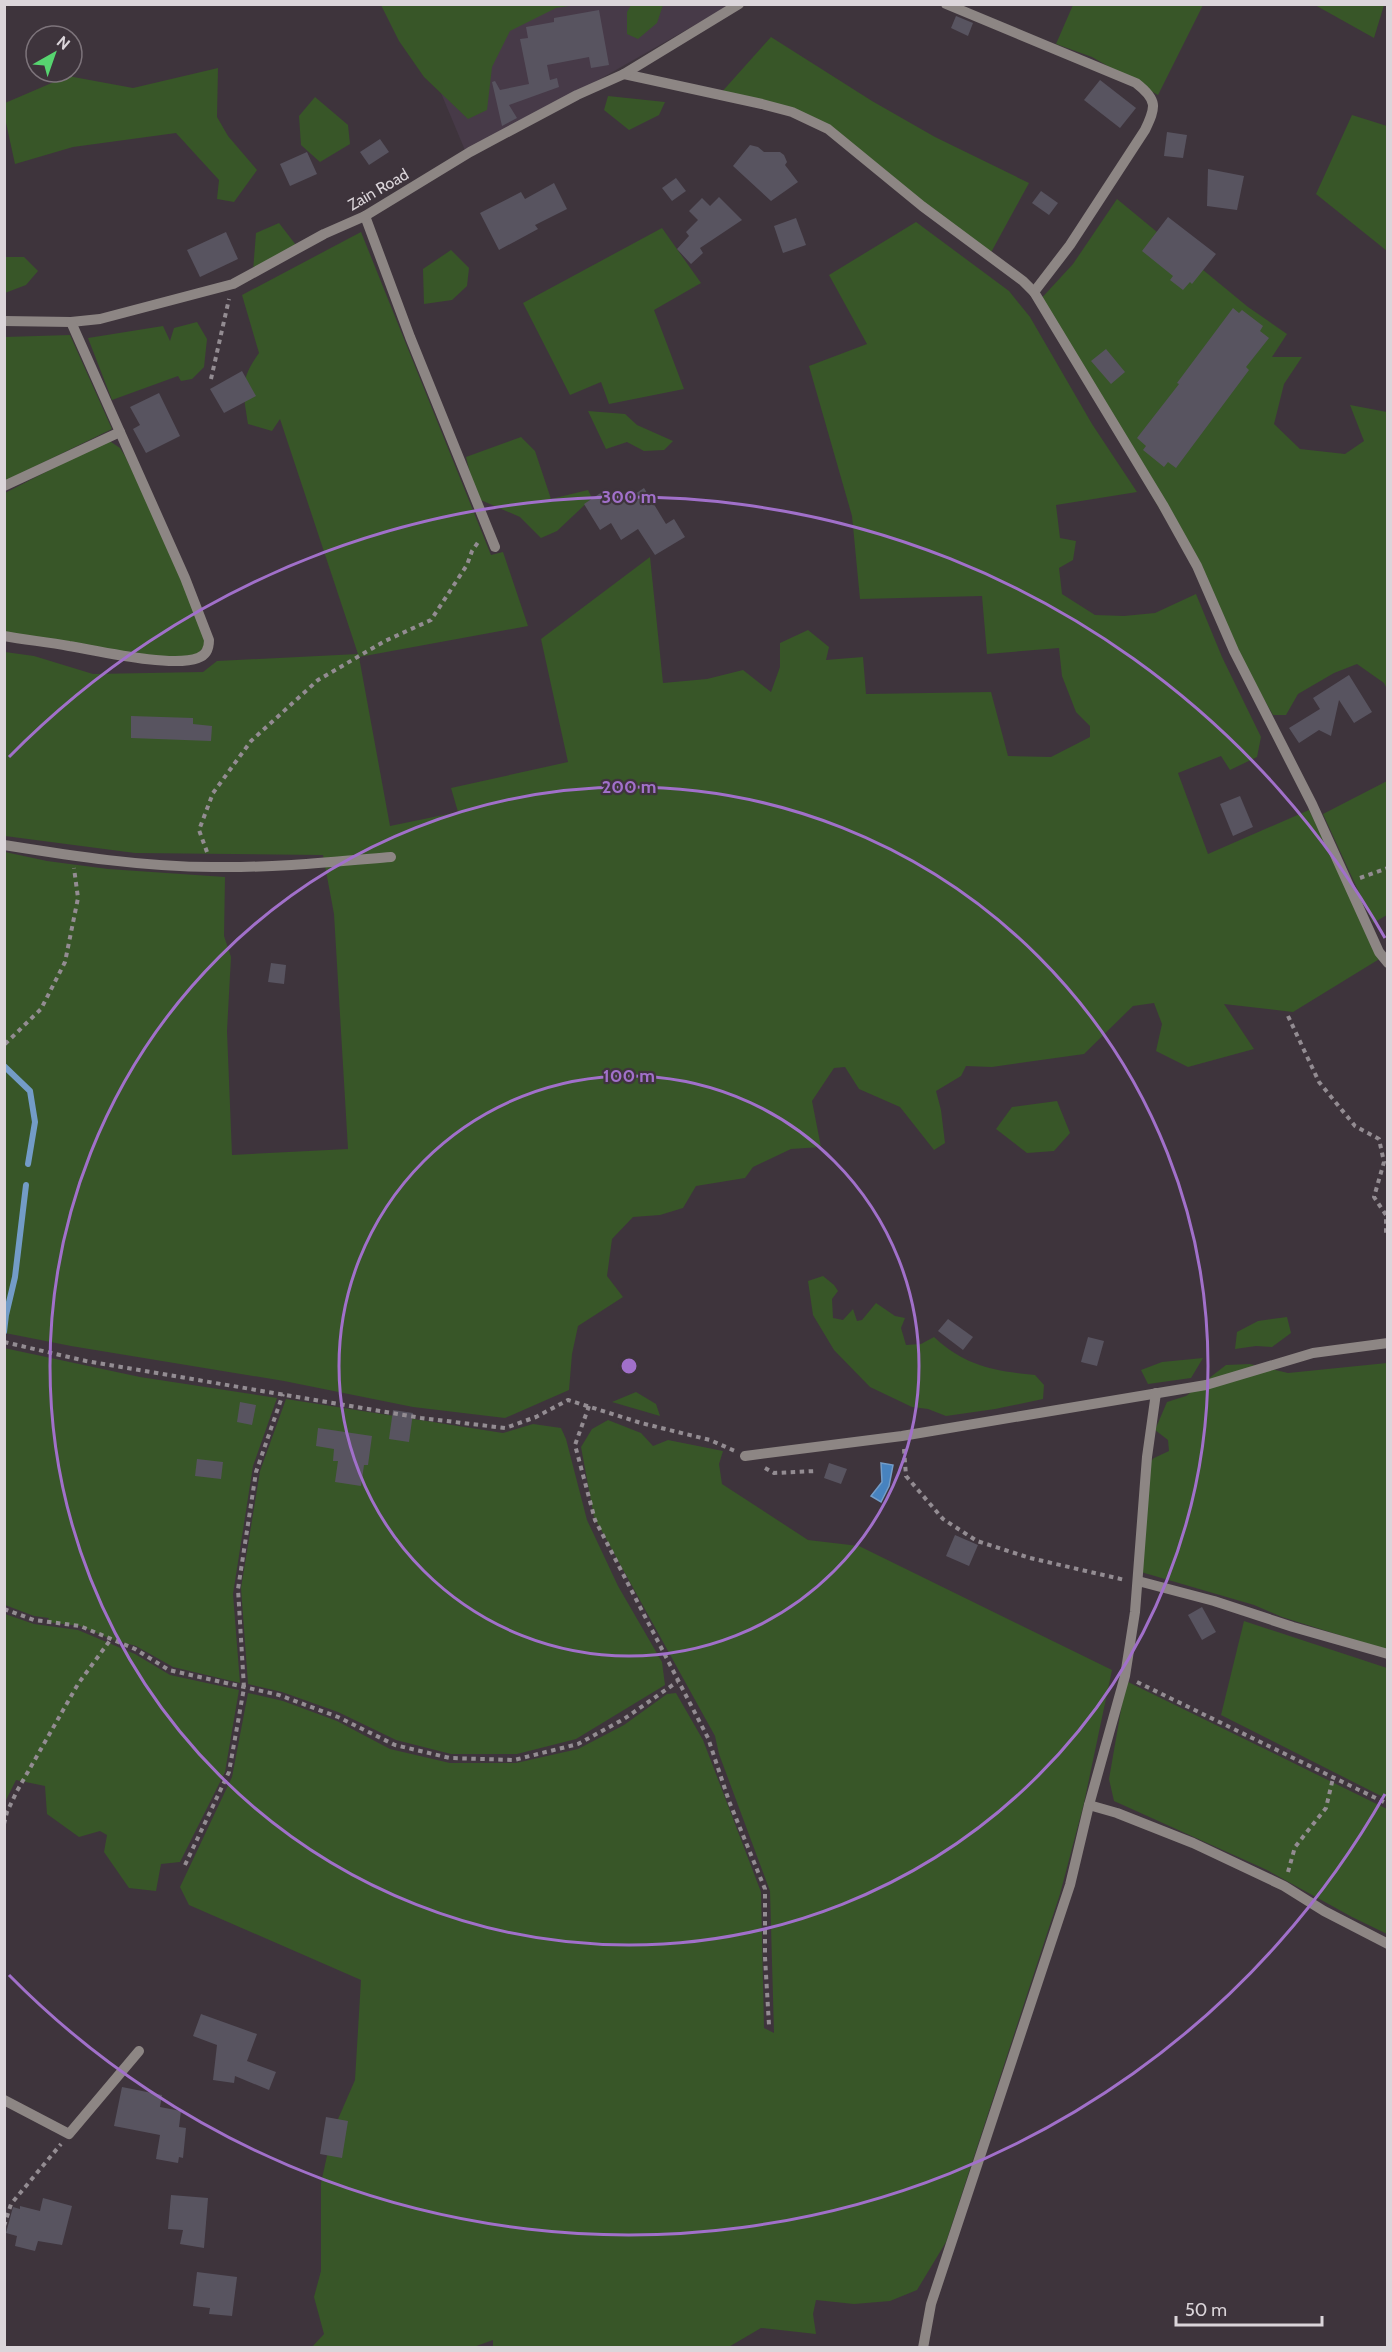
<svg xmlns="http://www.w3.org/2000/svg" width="1392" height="2352" font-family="Cabin,sans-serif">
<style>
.commercial{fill:#473a48}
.green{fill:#385628}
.water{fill:#4783bf;stroke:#739cc7;stroke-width:1.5}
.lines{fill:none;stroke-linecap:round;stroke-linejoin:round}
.stream{stroke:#739cc7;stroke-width:6}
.building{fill:#585460}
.path{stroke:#938c92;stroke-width:4;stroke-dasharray:4.5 4.5;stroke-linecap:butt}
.minor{stroke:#8d8684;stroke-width:10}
.ring{fill:none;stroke:#a170ca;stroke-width:3}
.labels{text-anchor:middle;stroke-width:4.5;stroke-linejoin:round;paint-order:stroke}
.street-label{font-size:16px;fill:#dbd5da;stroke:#3e343c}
.centre{fill:#a170ca;stroke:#3e343c;stroke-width:3}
.ring-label{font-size:18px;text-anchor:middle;font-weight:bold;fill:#a170ca;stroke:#3e343c;stroke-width:4.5;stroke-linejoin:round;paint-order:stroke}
</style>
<rect width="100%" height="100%" fill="#3e343c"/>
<!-- commercial -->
<polygon class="commercial" points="510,5 730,5 467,155 441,93"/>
<!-- green -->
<g class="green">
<polygon points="381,5 575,5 556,8 510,31 492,67 487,110 468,119 424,77 399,41"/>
<polygon points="631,5 663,5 657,23 638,39 627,34 627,12"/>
<polygon points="1073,5 1203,5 1158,95 1092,57 1056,44"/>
<polygon points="1315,5 1384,5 1374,38"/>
<polygon points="771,37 872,101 935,137 1029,183 988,258 829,127 720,94"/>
<polygon points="218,68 217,117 228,136 257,170 234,202 217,199 219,180 176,133 73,147 15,164 5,118 5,103 68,76 133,88"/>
<polygon points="608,96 665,102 659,115 629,130 604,110"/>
<polygon points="315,97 348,125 350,144 320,162 301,145 299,116"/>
<polygon points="1352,115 1387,126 1387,251 1316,194"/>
<polygon points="1117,199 1248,307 1287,334 1272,357 1302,357 1284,384 1274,424 1300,449 1345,454 1364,441 1350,405 1387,412 1387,689 1384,683 1357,664 1334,673 1298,694 1286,715 1273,715 1237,652 1215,603 1038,302 1073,264"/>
<path d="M916 222 1009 291 1030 317 1092 424 1137 492 1056 505 1060 538 1076 541 1073 560 1059 568 1062 594 1095 615 1124 616 1155 613 1196 594 1222 657 1261 737 1257 757 1230 770 1221 756 1178 773 1208 854 1309 810 1381 958 1293 1012 1224 1004 1254 1049 1188 1067 1156 1051 1162 1024 1154 1003 1133 1006 1084 1054 992 1067 966 1066 961 1076 936 1091 941 1110 945 1143 934 1150 900 1107 859 1089 845 1067 834 1068 812 1101 821 1147 791 1149 753 1167 745 1178 696 1186 683 1208 660 1215 633 1217 612 1239 607 1276 623 1297 578 1326 572 1354 569 1390 505 1418 413 1407 284 1381 71 1346 5 1333V852L47 861 108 869 225 877 224 936 231 957 227 1031 232 1155 348 1149 334 914 323 855 135 853 5 836V652L34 656 93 674 203 672 217 661 358 654 280 419 272 431 248 424C243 391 239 381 259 353L242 295 361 232 491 555 503 552 528 626 359 657 390 826 458 812 451 788 568 762 541 639 650 557 663 683 707 679 743 670 771 692 780 667V643L808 630 829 647 826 660 863 657 866 694 991 692 1008 756 1051 757 1090 737V726L1076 712 1062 676 1059 648 987 654 982 596 860 599 852 516 809 366 867 344 829 275Z"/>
<polygon points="279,223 299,249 253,271 256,233"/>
<polygon points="662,228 701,283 654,310 684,389 609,404 601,382 570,395 523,303"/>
<polygon points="451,250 469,268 467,286 452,300 424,304 423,269"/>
<polygon points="5,257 24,257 38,271 26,285 5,293"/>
<polygon points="197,322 207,339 204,367 192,379 181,381 178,376 112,400 88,338 163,326 170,341 174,328"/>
<polygon points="70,335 112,429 5,481 5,337"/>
<polygon points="588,411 625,414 637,425 673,441 664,450 644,451 627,442 606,449"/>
<polygon points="521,437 535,451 551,499 588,490 592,498 557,531 541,538 520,517 476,498 466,457"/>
<polygon points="108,440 120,448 125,456 185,581 206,645 194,657 129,657 5,636 5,493"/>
<polygon points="1387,781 1387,915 1373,923 1323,814"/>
<polygon points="1057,1101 1070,1133 1054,1151 1027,1153 996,1129 1012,1107"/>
<path d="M823 1276 834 1285 838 1291 832 1299 833 1318 843 1320 853 1309 857 1321 862 1320 876 1303 895 1316 905 1318 901 1328 906 1345 921 1344 934 1337C965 1366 994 1371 1035 1375L1044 1385 1043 1399 995 1409 946 1416 928 1409 912 1407 870 1387 834 1350 813 1315 808 1281Z"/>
<polygon points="1287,1317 1291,1333 1272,1347 1256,1346 1235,1349 1237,1332 1258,1321"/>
<polygon points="4,1348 140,1377 277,1398 253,1466 233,1594 240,1683 173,1667 136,1646 111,1639 80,1626 47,1622 49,1618 34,1616 5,1605"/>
<polygon points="1203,1358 1191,1378 1148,1384 1141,1370 1162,1362"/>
<polygon points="1387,1363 1387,1650 1282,1617 1254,1605 1141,1572 1148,1464 1154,1458 1169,1451 1168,1440 1155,1430 1167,1402 1186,1396 1226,1365 1250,1364 1288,1373"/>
<polygon points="636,1392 656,1404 660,1416 612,1402"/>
<polygon points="286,1399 503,1433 533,1424 561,1428 566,1439 587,1520 618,1586 662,1662 665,1685 576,1739 517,1754 451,1754 396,1740 338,1712 282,1692 248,1684 241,1588 260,1471"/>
<polygon points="608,1420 641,1433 653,1446 668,1440 723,1451 719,1464 722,1484 808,1540 859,1546 1112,1670 1084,1803 1060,1894 946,2242 917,2290 890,2301 854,2304 816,2300 813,2314 816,2334 761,2328 727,2348 493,2347 493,2340 471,2348 312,2347 324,2334 314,2297 321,2271 321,2183 332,2133 355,2080 361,1980 189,1905 180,1887 232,1777 248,1693 283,1701 337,1721 390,1749 450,1763 516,1763 578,1749 624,1725 667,1694 676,1693 703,1740 761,1892 764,2028 774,2033 770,1891 719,1754 715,1736 594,1517 581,1447 592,1429"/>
<polygon points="5,1614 34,1624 78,1630 135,1654 170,1675 239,1690 225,1772 180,1862 161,1864 156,1891 129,1888 104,1852 107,1835 100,1831 79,1837 47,1814 45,1786 16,1780 5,1802"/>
<polygon points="1244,1621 1387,1668 1387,1799 1221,1715"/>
<polygon points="1126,1681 1387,1809 1387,1934 1352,1917 1267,1870 1114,1801 1109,1779"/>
</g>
<!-- water -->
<polygon class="water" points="881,1463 893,1465 889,1486 881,1502 871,1496 882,1482"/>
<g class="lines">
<!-- stream -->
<g class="stream">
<polyline points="4,1066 30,1091 35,1122 28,1164"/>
<polyline points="4,1332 6,1315 15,1277 26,1185"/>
</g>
</g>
<!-- building -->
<g class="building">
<polygon points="599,10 609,65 591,68 589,57 547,65 550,80 557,78 559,87 509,105 517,118 502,126 492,82 495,81 500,90 529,84 520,39 528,38 526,27 554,22 554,18"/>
<polygon points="956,16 973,23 968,36 951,28"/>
<polygon points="1100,80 1136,108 1120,128 1084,100"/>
<polygon points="1167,132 1187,135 1183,158 1164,156"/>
<polygon points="380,139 389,152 369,165 360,152"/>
<polygon points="750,145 758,147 764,152 780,152 784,155 787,162 785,165 798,182 771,201 733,166"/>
<polygon points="307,152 317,174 290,186 280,164"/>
<polygon points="1208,169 1244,176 1237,210 1207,206"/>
<polygon points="676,178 686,191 672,201 662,188"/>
<polygon points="554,183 567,209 535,225 538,229 499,250 480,213 521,192 525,199"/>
<polygon points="1041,191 1058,203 1049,215 1032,203"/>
<polygon points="719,197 742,220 700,248 703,253 691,264 677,249 689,236 686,232 698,220 689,211 702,198 710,206"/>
<polygon points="1168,217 1216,254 1192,284 1190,282 1183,290 1170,280 1173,276 1142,251"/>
<polygon points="796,218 806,245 783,253 774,226"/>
<polygon points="226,232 238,259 200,277 187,250"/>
<polygon points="1233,308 1239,313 1242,310 1263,326 1260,331 1269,338 1246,367 1249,370 1176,468 1168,462 1164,467 1143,450 1146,446 1137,438 1179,384 1177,383"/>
<polygon points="1106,349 1125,372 1111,384 1091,361"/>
<polygon points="242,371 256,396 224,413 210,389"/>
<polygon points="159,393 180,436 146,453 133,429 140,425 130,407"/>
<polygon points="644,488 666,524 674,519 685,537 655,555 638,529 621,540 611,523 600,530 584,504 602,492 607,500 617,493 623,502"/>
<polygon points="1349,675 1372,712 1354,723 1339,700 1331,736 1319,730 1299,743 1289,728 1320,709 1313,698"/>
<polygon points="131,716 193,718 193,724 212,726 211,741 131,738"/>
<polygon points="1240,796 1253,827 1233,836 1220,804"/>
<polygon points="271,963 286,965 284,984 268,982"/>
<polygon points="948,1319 973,1337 963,1350 938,1331"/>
<polygon points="1088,1337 1104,1341 1097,1366 1081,1362"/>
<polygon points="240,1402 256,1405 252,1425 237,1422"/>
<polygon points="393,1410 413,1413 409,1442 389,1439"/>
<polygon points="318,1428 372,1436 368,1465 364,1465 361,1486 335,1482 338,1461 333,1461 334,1449 316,1446"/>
<polygon points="197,1459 223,1462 221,1479 195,1476"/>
<polygon points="829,1463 847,1469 841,1484 824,1478"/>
<polygon points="955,1535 978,1545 969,1566 946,1556"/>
<polygon points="1202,1607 1216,1632 1202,1640 1188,1615"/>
<polygon points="201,2014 257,2034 247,2061 276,2072 269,2090 235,2076 234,2083 213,2080 217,2045 193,2036"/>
<polygon points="122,2087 162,2095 160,2107 181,2111 179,2127 186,2128 183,2158 179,2157 178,2163 156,2159 160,2135 114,2126"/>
<polygon points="326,2117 348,2121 342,2158 320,2154"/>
<polygon points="171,2195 208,2198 204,2248 180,2244 183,2230 168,2229"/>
<polygon points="43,2198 72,2206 62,2245 38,2241 35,2251 15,2246 17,2236 6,2233 13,2207 20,2209 20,2206 40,2211"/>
<polygon points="197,2272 237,2277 232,2316 209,2314 210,2308 193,2306"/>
</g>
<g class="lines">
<!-- path -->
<g class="path">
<polyline points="211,379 229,299"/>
<polyline points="207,852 199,830 213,793 251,741 318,680 385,641 431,620 467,565 472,551 479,541"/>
<polyline points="1360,878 1388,868"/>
<polyline points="1288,1016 1319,1082 1355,1126 1379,1139 1384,1162 1374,1197 1386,1215 1386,1236"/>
<polyline points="5,1044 41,1009 65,962 78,898 74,868"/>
<polyline points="4,1342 86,1361 421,1418 505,1428 536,1417 568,1400 641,1423 710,1440 735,1451"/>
<polyline points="589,1406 575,1445 595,1520 708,1738 729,1801 765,1889 765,1957 769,2025"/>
<polyline points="904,1449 906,1476 943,1519 977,1541 1030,1558 1125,1580"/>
<polyline points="765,1468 774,1473 816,1471"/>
<polyline points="4,1609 34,1620 80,1626 135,1649 169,1670 279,1695 338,1717 395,1745 450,1758 514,1760 578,1744 624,1719 677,1682"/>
<polyline points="1137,1682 1388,1804"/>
<polyline points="4,1824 7,1812 17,1791 78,1684 111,1639"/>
<polyline points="185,1865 229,1772 244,1688 238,1589 256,1472 283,1394"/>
<polyline points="1288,1872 1295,1847 1326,1808 1333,1778"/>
<polyline points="4,2226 11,2204 61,2144"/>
</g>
<!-- minor -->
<g class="minor">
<path d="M946 4 1136 83C1158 100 1156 107 1145 130L1070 245 1034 292"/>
<polyline points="624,74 762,104 792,112 828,129 922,206 1023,281 1034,292 1163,505 1197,566 1234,651 1312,804 1379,952 1388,963"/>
<polyline points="365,216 410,337 495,547"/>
<polyline points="4,321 71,322 100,319 233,284 324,234 365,216 470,152 577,95 624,74 739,4"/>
<polyline points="4,486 120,432"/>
<path d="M4 636C26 640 48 642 69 646 99 651 172 668 198 658 207 655 209 648 209 640L185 578 71 322"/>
<path d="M4 845C73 856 144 867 213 867 272 868 332 862 391 857"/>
<polyline points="745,1456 902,1436 1206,1385 1313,1353 1388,1343"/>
<polyline points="1138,1581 1214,1601 1293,1627 1388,1654"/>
<polyline points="1089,1805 1117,1813 1193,1843 1284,1886 1324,1911 1388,1944"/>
<polyline points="4,2100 69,2134 139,2051"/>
<polyline points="923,2348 931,2304 1070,1885 1089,1805 1125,1676 1135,1612 1147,1457 1156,1393"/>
</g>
</g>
<!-- distance rings -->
<g class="ring">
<circle cx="629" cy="1366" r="290"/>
<circle cx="629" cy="1366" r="579"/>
<path d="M1385 1794A869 869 0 0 1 9 1975M9 757A869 869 0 0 1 1385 938"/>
</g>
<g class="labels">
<!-- street labels -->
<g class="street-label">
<text transform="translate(378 189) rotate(-30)" y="6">Zain Road</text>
</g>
</g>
<circle cx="629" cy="1366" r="9" class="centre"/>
<g class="ring-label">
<text x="629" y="503">300 m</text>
<text x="629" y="793">200 m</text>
<text x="629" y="1082">100 m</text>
</g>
<!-- border -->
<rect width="1392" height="2352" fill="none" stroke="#dbd5da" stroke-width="12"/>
<!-- north arrow -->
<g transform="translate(54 54) rotate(40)"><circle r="28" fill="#3e343c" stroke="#7d747b" stroke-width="1.5"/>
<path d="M0-4.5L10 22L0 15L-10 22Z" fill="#57d570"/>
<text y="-9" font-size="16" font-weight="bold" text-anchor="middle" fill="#dbd5da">N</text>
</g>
<!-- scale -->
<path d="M1176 2316v9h146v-9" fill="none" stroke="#dbd5da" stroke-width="3"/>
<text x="1185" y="2316" font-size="18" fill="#dbd5da" stroke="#3e343c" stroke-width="4.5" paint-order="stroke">50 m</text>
</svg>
